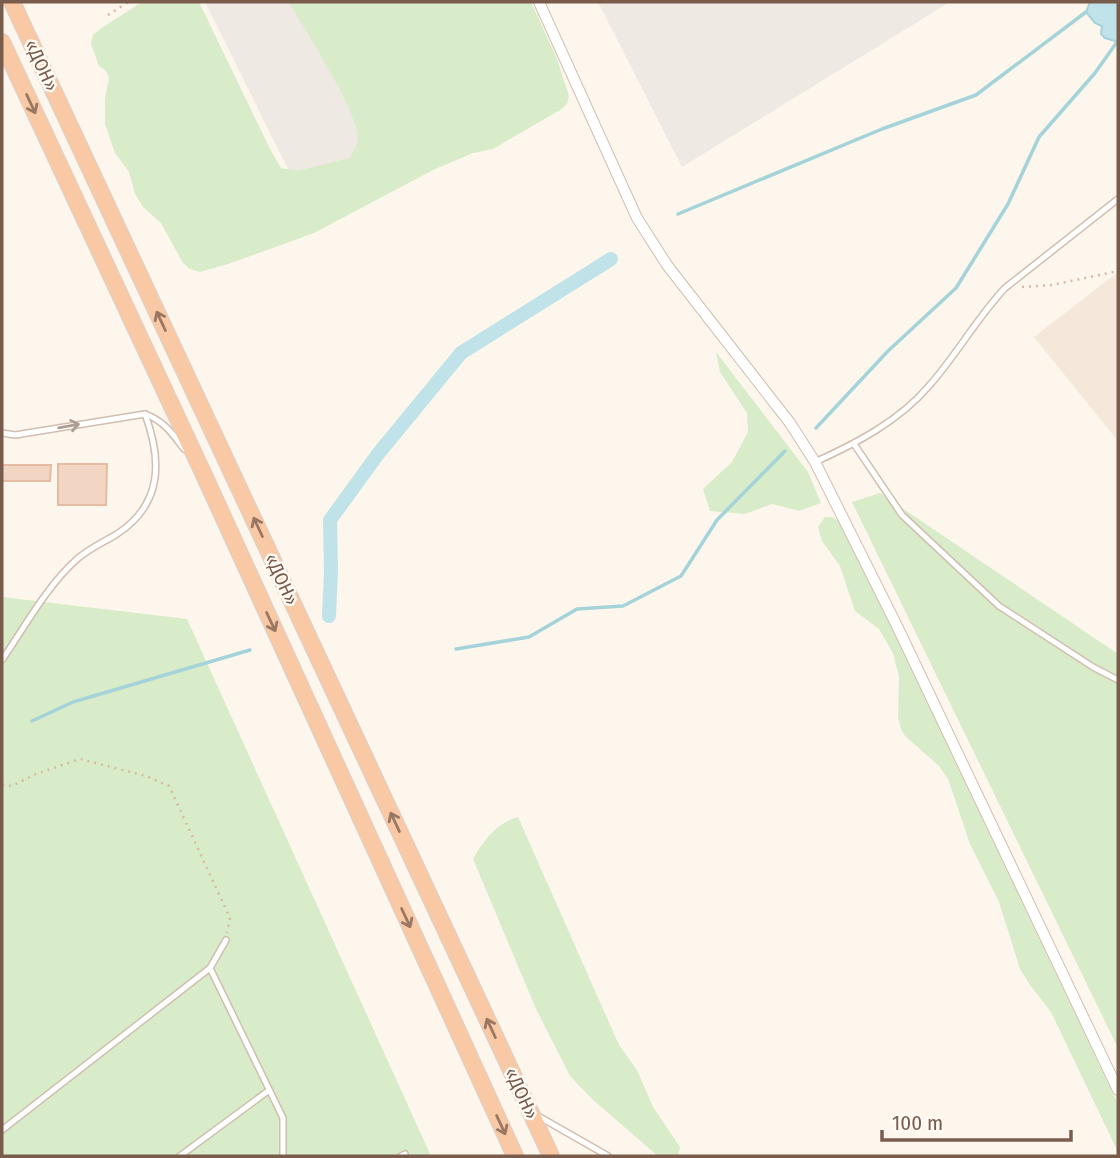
<svg xmlns="http://www.w3.org/2000/svg" width="1120" height="1158" font-family="'Fira Sans Condensed',sans-serif">
<style>
.residential{fill:#f5e8da}
.industrial{fill:#efe9e4}
.green{fill:#d8ecc9}
.water{fill:#bfe3e8;stroke:#a5d3da;stroke-width:2}
.lines{fill:none;stroke-linecap:round;stroke-linejoin:round}
.stream{stroke:#a5d3da;stroke-width:3.5}
.canal{stroke:#bfe3e8;stroke-width:14}
.building{fill:#f3d5c3;stroke:#e6bba3;stroke-width:2}
.service-casing{stroke:#d1beb0;stroke-width:8}
.minor-casing{stroke:#d1beb0;stroke-width:12}
.trunk-casing{stroke:#dad1cd;stroke-width:18}
.path{stroke:#d9b8a5;stroke-width:2.5;stroke-dasharray:2 5;stroke-linecap:butt}
.service{stroke:#fff;stroke-width:5}
.minor{stroke:#fff;stroke-width:10}
.trunk{stroke:#f9c8a4;stroke-width:16}
.oneway{stroke:#9a7763}
.oneway2{stroke:#af9d94}
.labels{text-anchor:middle;stroke-width:5;stroke-linejoin:round;paint-order:stroke}
.street-label{font-size:19px;fill:#7a5c4d;stroke:#fffaf3}
</style>
<rect width="100%" height="100%" fill="#fdf6ec"/>
<!-- residential -->
<polygon class="residential" points="1118,272 1118,441 1034,337"/>
<!-- industrial -->
<g class="industrial">
<polygon points="205,2 306,2 380,155 292,177"/>
<polygon points="598,2 950,2 682,167"/>
</g>
<!-- green -->
<g class="green">
<path d="M142 2H199L270 149 281 168 297 171 350 158C354 151 357 146 358 138 358 111 304 29 289 2H531L557 59 569 96 567 104 560 110 493 149 473 153 433 170 314 233 231 263 200 272 190 269 183 263 161 223 143 207 135 194 129 172 115 153 105 124V99L109 77 105 70 99 66 91 44 93 35 100 29Z"/>
<polygon points="716,352 808,472 821,503 799,511 772,504 745,514 710,511 703,489 732,462 748,432 747,413 720,372"/>
<polygon points="880,493 1118,654 1118,1048 852,502"/>
<polygon points="825,517 832,517 842,523 1118,1104 1118,1152 1051,1012 1030,985 1020,969 999,902 970,844 948,779 939,766 905,736 901,729 898,718 899,677 893,653 879,629 855,611 840,566 822,541 818,527"/>
<polygon points="2,597 187,619 431,1156 2,1156"/>
<path d="M518 817 619 1045 637 1070 653 1107 680 1147 678 1156H658L593 1100 570 1076 536 1009 473 859C483 841 498 822 518 817Z"/>
</g>
<!-- water -->
<polygon class="water" points="1090,2 1118,2 1118,42 1105,38 1101,34 1102,26 1095,23 1086,12"/>
<g class="lines">
<!-- stream -->
<g class="stream">
<polyline points="678,214 882,129 976,95 1086,12"/>
<polyline points="816,428 888,351 956,288 1008,204 1039,137 1095,73 1117,42"/>
<polyline points="456,649 529,637 577,609 623,606 681,576 717,520 785,451"/>
<polyline points="32,721 73,702 250,650"/>
</g>
<!-- canal -->
<polyline class="canal" points="329,616 331,571 330,520 378,454 461,353 611,259"/>
</g>
<!-- building -->
<g class="building">
<polygon points="58,464 107,464 106,505 58,505"/>
<polygon points="2,465 51,465 50,481 2,481"/>
</g>
<g class="lines">
<defs>
<g id="service">
<path d="M2 433 15 435 145 414C164 421 172 433 184 449"/>
<polyline points="854,444 902,515 999,606 1093,667 1118,680"/>
<path d="M815 462C855 444 899 421 928 387 956 356 976 319 1005 288L1118 199"/>
<path d="M2 660C24 628 47 586 76 560 88 549 104 542 117 534 163 504 162 460 145 414"/>
<polyline points="210,968 283,1118 283,1156"/>
<polyline points="538,1116 608,1156"/>
<polyline points="2,1130 210,968 226,940"/>
<polyline points="180,1156 268,1091"/>
<polyline points="401,1156 405,1154"/>
</g>
<polyline id="minor" points="539,2 637,218 667,265 790,423 815,462 897,626 1118,1090"/>
<g id="trunk">
<polyline points="12,2 551,1156"/>
<polyline points="2,42 204,475 515,1156"/>
</g>
</defs>
<!-- service casing -->
<use href="#service" class="service-casing"/>
<!-- minor casing -->
<use href="#minor" class="minor-casing"/>
<!-- trunk casing -->
<use href="#trunk" class="trunk-casing"/>
<!-- path -->
<g class="path">
<polyline points="108,15 128,2"/>
<polyline points="1022,287 1052,285 1118,271"/>
<polyline points="2,785 12,786 36,774 80,759 146,776 169,786 230,918 227,933"/>
</g>
<!-- service -->
<use href="#service" class="service"/>
<!-- minor -->
<use href="#minor" class="minor"/>
<!-- trunk -->
<use href="#trunk" class="trunk"/>
</g>
<!-- one-way arrows -->
<defs><path id="oneway-shaft" d="M-6 0H5M1.5-3L5.5 0L1.5 3" fill="none" stroke-width="1.6" stroke-linecap="round" stroke-linejoin="round" transform="scale(1.75)"/></defs>
<g class="oneway">
<use href="#oneway-shaft" transform="translate(31 104) rotate(65)"/>
<use href="#oneway-shaft" transform="translate(161 321) rotate(-115)"/>
<use href="#oneway-shaft" transform="translate(258 527) rotate(-115)"/>
<use href="#oneway-shaft" transform="translate(271 622) rotate(65)"/>
<use href="#oneway-shaft" transform="translate(395 822) rotate(-115)"/>
<use href="#oneway-shaft" transform="translate(406 918) rotate(65)"/>
<use href="#oneway-shaft" transform="translate(491 1028) rotate(-115)"/>
<use href="#oneway-shaft" transform="translate(501 1125) rotate(65)"/>
</g>
<use class="oneway2" href="#oneway-shaft" transform="translate(69 426) rotate(-10)"/>
<g class="labels">
<!-- street labels -->
<g class="street-label">
<text transform="translate(42 65) rotate(65)" y="7">«ДОН»</text>
<text transform="translate(282 579) rotate(65)" y="7">«ДОН»</text>
<text transform="translate(522 1093) rotate(65)" y="7">«ДОН»</text>
</g>
</g>
<!-- border -->
<rect width="1120" height="1158" fill="none" stroke="#7a5c4d" stroke-width="7"/>
<!-- scale -->
<path d="M882 1130v10h189v-10" fill="none" stroke="#7a5c4d" stroke-width="3.5"/>
<text x="892" y="1130" font-size="21" fill="#7a5c4d" stroke="#fffaf3" stroke-width="5" paint-order="stroke">100 m</text>
</svg>
